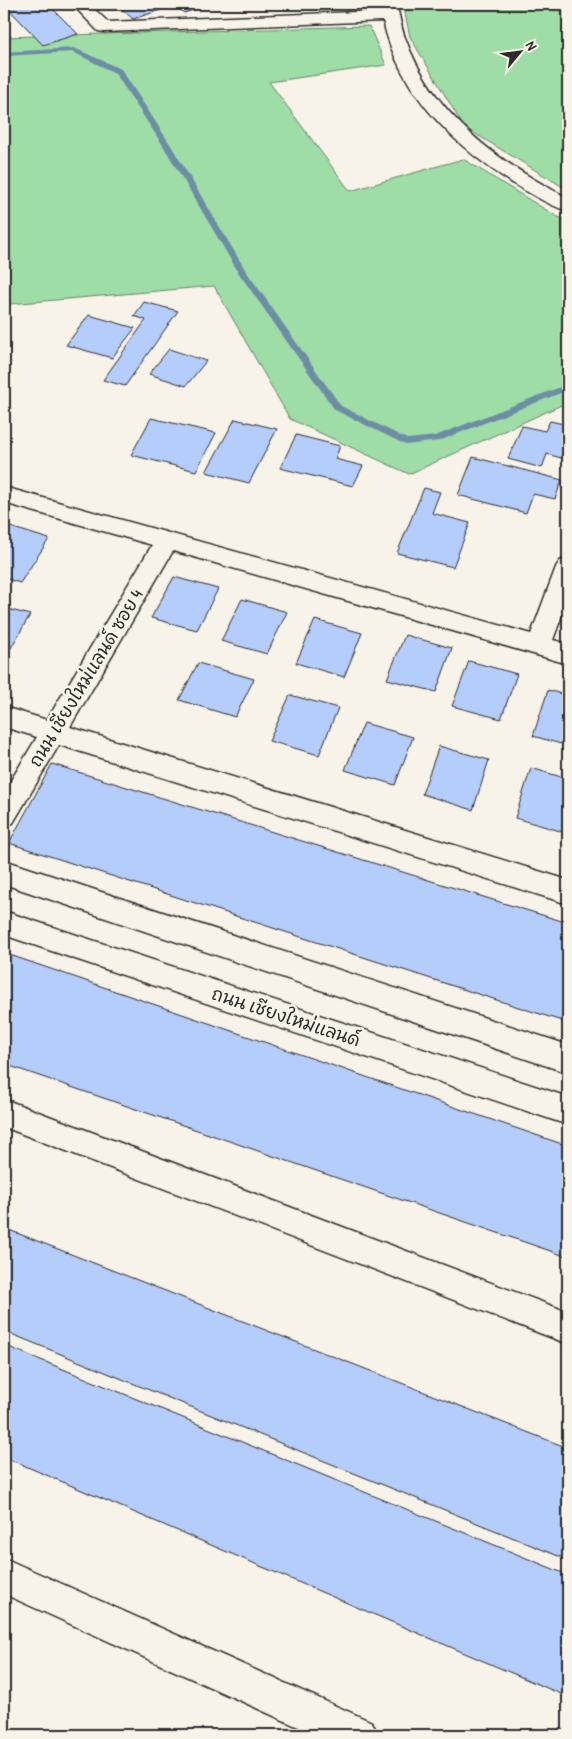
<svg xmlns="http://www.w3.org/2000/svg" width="572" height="1739" font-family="'Patrick Hand','Playpen Sans Thai',sans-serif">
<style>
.green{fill:#9edda6;stroke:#648468}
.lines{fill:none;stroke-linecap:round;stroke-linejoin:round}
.stream{fill:#6d8da5;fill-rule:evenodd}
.building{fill:#b5cdfb;stroke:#2b2b2b}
.minor-casing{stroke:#2b2b2b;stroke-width:3}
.minor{fill:#f7f3e8;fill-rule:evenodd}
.labels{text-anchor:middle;stroke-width:5;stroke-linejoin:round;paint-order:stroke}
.street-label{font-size:18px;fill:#2b2b2b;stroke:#f7f3e8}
</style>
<rect width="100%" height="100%" fill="#f7f3e8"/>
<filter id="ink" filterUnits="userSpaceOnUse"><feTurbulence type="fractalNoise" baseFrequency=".02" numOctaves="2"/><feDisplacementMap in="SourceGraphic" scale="10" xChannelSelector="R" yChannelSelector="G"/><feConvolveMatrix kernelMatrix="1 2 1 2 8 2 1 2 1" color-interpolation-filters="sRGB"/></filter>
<g filter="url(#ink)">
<!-- green -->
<g class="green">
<polygon points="403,4 568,4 568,190 464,127 410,37"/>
<polygon points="369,26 386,65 269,82 350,191 463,159 556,216 568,221 568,402 409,474 290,419 214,286 10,304 4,312 4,37"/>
</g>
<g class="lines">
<!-- stream -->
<polygon class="stream" points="74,48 121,69 172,147 246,271 341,406 407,439 435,436 568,384 568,390 439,441 406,445 335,410 238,272 164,147 115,73 73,52 4,56 4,52"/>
</g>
<!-- building -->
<g class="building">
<polygon points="4,4 48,4 78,34 43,45"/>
<polygon points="116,4 159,4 164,9 133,19"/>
<polygon points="174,4 212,4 184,13"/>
<polygon points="144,302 178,311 125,386 103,380 146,320 134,316"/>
<polygon points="89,315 135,328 112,358 66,345"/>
<polygon points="169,349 206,361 186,386 149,374"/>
<polygon points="151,418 216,433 196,471 131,455"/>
<polygon points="235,419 277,429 249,483 206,472"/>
<polygon points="550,421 568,425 568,460 547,454 542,468 508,459 522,426 545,431"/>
<polygon points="296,435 340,446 335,459 363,466 353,486 280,468"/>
<polygon points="473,457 562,480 555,499 533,494 526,513 458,495"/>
<polygon points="424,488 440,492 432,513 470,523 453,567 397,553"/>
<polygon points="4,525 49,539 20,583 4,578"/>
<polygon points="174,577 218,589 197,630 151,618"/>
<polygon points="242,599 287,612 267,654 221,641"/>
<polygon points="4,608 30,615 4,660"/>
<polygon points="315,620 362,633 344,677 296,663"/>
<polygon points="405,635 452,648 436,692 387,679"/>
<polygon points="469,661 517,674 501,719 452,706"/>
<polygon points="198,663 254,679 235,717 179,700"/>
<polygon points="548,690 568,696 568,746 533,736"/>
<polygon points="290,695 338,708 319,755 269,741"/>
<polygon points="364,723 413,737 395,785 345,770"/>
<polygon points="439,746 489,760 473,810 422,794"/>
<polygon points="52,764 568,923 568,1023 9,843"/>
<polygon points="531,768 568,779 567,833 515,818"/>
<polygon points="4,953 568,1146 568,1257 4,1064"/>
<polygon points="4,1228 568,1448 568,1560 4,1331"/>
<polygon points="4,1345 568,1575 568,1697 4,1457"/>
</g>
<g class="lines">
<defs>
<g id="minor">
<path d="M72 4H89L108 22 381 11 380 4H396C400 16 401 29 406 40 434 116 499 163 568 198V211C553 207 537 197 524 190 460 152 400 96 383 21L104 32 98 31Z"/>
<polygon points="4,487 531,634 556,567 560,561 568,558 568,599 553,640 568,644 568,664 173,551 70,727 568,880 568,904 59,745 13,823 4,826 4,792 37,737 4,727 4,707 47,720 152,545 4,503"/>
<polygon points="4,860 568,1045 568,1073 4,884"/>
<polygon points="4,911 568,1097 568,1125 4,935"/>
<polygon points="4,1099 568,1312 568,1344 4,1127"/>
<polygon points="4,1558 372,1722 378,1735 316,1735 4,1594"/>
</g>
</defs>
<!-- minor casing -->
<use href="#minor" class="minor-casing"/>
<!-- minor -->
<use href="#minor" class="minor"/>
</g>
</g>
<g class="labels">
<!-- street labels -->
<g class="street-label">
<text transform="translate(86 678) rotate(-59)" y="6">ถนน เชียงใหม่แลนด์ ซอย 4</text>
<text transform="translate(286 1017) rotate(18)" y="6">ถนน เชียงใหม่แลนด์</text>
</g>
</g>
<!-- margin -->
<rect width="572" height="1739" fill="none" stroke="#f7f3e8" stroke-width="20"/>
<rect x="10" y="10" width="552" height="1719" fill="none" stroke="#2b2b2b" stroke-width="2" filter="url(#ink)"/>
<!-- north arrow -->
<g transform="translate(520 52) rotate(61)" stroke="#f7f3e8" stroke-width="4" paint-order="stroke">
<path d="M0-4L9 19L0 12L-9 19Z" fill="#2b2b2b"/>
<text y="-8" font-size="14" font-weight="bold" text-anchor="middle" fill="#2b2b2b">N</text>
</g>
</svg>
